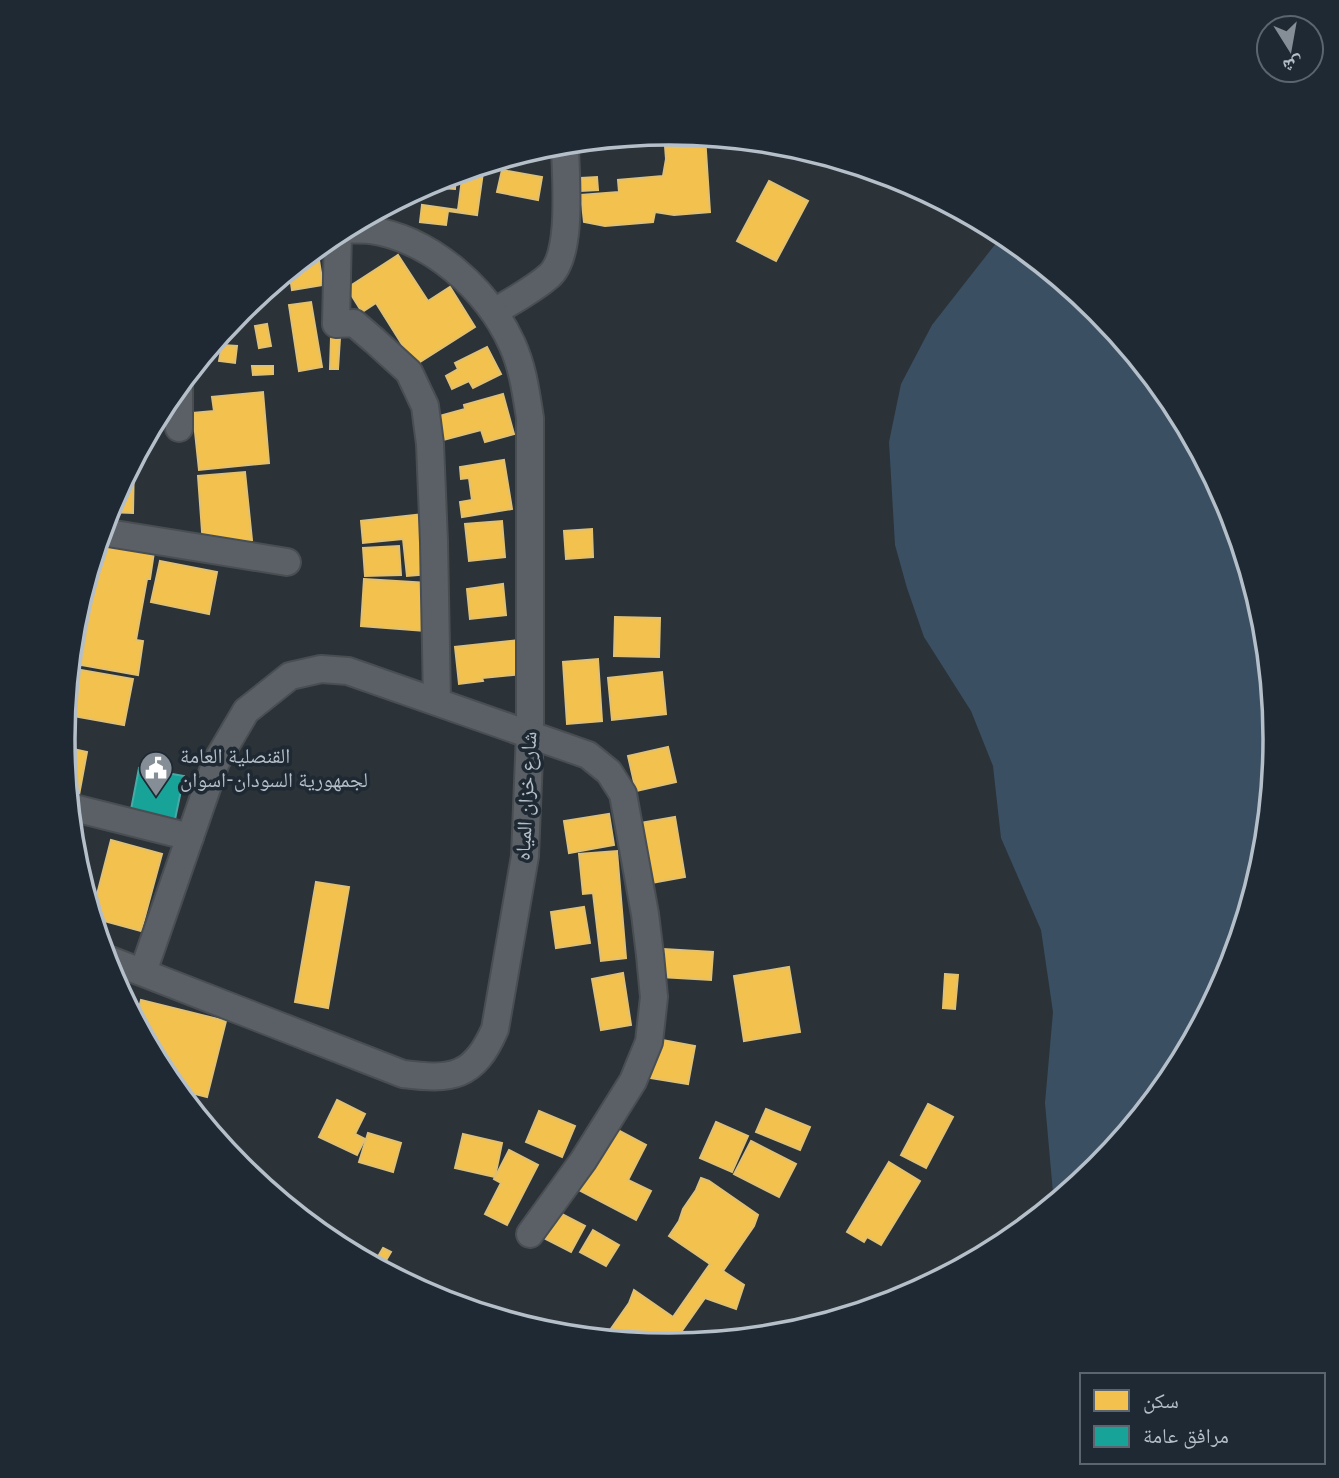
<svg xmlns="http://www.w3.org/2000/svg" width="1339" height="1478" font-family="Lato,'Noto Naskh Arabic',sans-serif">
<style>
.water{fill:#3a4f62}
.homes{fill:#f2c14e;stroke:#e0c073;stroke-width:2}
.public{fill:#17a398;stroke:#46aba7;stroke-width:2}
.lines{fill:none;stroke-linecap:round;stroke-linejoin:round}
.minor-casing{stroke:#494e53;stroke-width:30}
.minor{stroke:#5b6066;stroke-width:26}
.labels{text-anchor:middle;stroke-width:7;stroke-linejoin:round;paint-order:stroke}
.poi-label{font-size:21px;fill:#b5bfc9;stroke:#1e2933;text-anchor:start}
.street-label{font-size:21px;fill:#b5bfc9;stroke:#1e2933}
.rim{fill:none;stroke:#b5bfc9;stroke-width:3.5}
</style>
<rect width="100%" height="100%" fill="#2b3238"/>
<!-- water -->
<polygon class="water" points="1004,233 1099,310 1174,402 1230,507 1264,621 1276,739 1264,858 1230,971 1174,1076 1098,1168 1054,1204 1045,1103 1053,1012 1041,930 1001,838 993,766 971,711 924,637 907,588 895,545 889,442 901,384 932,325"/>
<!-- homes -->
<g class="homes">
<polygon points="664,133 705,136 710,212 674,215 655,212 653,222 605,226 584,222 581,195 619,192 618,180 663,176 666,159"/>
<polygon points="484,165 477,215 448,211 446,225 420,222 422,205 458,210 463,171"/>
<polygon points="502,170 542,177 538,200 497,192"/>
<polygon points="456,173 455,189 441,188 442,177"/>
<polygon points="597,177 598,190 581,191 581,178"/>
<polygon points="769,181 808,201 776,261 737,241"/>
<polygon points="317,248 323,285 292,290 289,270"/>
<polygon points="398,255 428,301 450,287 475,327 415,365 376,303 362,312 347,288"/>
<polygon points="311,302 322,367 299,371 289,305"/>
<polygon points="267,324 271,346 259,348 255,326"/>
<polygon points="331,337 340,338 338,369 330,369"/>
<polygon points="222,345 237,346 235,363 219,361"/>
<polygon points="487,347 501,374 473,388 469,381 452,389 446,376 458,369 455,363"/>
<polygon points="252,366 273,366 273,374 253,375"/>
<polygon points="176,388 176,420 156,419 165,402"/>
<polygon points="263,392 269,463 199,470 193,413 214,411 212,397"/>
<polygon points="503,394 514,434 485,442 481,430 443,440 436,417 465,409 464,405"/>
<polygon points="134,460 133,513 108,512 109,507"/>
<polygon points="504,460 512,509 462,517 460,502 472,500 469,478 461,479 460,467"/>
<polygon points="245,472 252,540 203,545 198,476"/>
<polygon points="423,514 430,574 407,576 403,539 363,543 361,521"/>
<polygon points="502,521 505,557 469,561 465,524"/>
<polygon points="592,529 593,557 566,559 564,531"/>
<polygon points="101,543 154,552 150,579 147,579 136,640 143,641 138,675 81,665"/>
<polygon points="399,546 401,575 365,576 363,548"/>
<polygon points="160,561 217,572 209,614 151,602"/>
<polygon points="364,579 428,583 425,631 361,626"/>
<polygon points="503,584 506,615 470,619 467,589"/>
<polygon points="615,617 660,618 659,657 614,656"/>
<polygon points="519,640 522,674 482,678 483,681 459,684 455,647"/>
<polygon points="598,659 602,721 567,724 563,662"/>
<polygon points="81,670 133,679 124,725 73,716"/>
<polygon points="662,672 666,714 612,720 608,678"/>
<polygon points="64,747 87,752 77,806 69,805"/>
<polygon points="668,747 676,782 636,791 628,756"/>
<polygon points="609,814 614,845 569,853 564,821"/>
<polygon points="675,817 685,877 651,883 640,823"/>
<polygon points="111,840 162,854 141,931 93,918 92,914"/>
<polygon points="617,851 626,958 601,961 593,893 583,894 579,854"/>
<polygon points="316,882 349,887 328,1008 295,1002"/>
<polygon points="584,907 590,943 556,948 551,912"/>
<polygon points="663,949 713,952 711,980 661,977"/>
<polygon points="789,967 800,1032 744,1041 734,976"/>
<polygon points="623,973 631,1025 601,1030 592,979"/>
<polygon points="945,974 958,975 955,1009 943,1008"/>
<polygon points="141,1000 226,1021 207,1097 176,1089 165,1076 136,1021"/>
<polygon points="657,1039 695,1046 688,1084 650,1078"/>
<polygon points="337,1100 365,1114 355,1134 365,1139 357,1155 319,1137"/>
<polygon points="928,1104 953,1117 926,1168 901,1155"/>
<polygon points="766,1109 810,1127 800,1150 756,1132"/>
<polygon points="539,1111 575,1126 562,1157 526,1142"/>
<polygon points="716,1122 748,1136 732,1172 700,1158"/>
<polygon points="612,1127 646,1145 628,1180 651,1191 636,1220 579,1190"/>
<polygon points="368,1133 401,1143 393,1172 359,1162"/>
<polygon points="463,1134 502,1143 495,1177 455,1168"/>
<polygon points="751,1141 796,1164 779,1197 734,1174"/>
<polygon points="509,1150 538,1165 507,1225 485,1214 501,1183 494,1179"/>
<polygon points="889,1162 920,1181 881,1245 867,1237 864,1242 847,1232"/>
<polygon points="701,1178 709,1181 758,1215 754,1226 723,1271 744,1285 736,1309 705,1298 672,1345 626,1341 615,1338 608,1333 629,1303 634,1290 673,1317 710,1264 669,1236 679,1221 683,1209 696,1190"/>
<polygon points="554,1210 585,1226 571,1252 540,1236"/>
<polygon points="593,1230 619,1245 606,1266 580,1252"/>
<polygon points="383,1248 391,1252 381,1269 373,1265"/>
</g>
<!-- public -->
<polygon class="public" points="139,768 184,776 173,829 129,820"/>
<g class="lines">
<defs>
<g id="minor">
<polyline points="338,232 336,324 354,323 375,341 409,372 425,406 430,444 434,542 437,701"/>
<path d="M494 312C512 301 533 290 549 276 574 255 565 174 565 143"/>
<polyline points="179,428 179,385"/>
<polyline points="102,532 287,562"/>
<polyline points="70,807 190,837"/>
<path d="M105 958 403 1074C452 1080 474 1078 495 1029L525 856 530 733V418C526 393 523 368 512 344 487 289 431 239 370 230 361 229 351 230 342 229"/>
<polyline points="143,972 216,762 246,711 290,676 321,669 348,671 588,755 609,772 623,794 645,914 650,955 654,997 649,1042 633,1081 583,1161 530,1234"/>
</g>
</defs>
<!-- minor casing -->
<use href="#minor" class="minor-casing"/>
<!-- minor -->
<use href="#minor" class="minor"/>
</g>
<!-- icons -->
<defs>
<symbol id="civic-pin" viewBox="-11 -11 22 30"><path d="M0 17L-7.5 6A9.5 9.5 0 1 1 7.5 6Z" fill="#858e96" stroke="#1e2933"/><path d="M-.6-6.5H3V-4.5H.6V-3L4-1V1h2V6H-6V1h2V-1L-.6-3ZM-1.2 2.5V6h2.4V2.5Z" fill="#fff"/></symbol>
</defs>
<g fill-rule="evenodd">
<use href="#civic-pin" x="137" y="749" width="38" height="52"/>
</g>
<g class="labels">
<!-- poi labels -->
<g class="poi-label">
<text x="180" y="763">القنصلية العامة<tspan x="180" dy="24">لجمهورية السودان-اسوان</tspan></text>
</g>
<!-- street labels -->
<g class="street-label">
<text transform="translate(526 796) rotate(-87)" y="7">شارع خزان المياه</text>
</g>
</g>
<!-- crop -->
<path d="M0 0H1339V1478H0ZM75 739a594 594 0 1 1 1188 0a594 594 0 1 1-1188 0Z" fill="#1e2933" fill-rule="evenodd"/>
<path class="rim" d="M75 739a594 594 0 1 1 1188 0a594 594 0 1 1-1188 0Z"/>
<!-- legend -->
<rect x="1080" y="1373" width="245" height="91" fill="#1e2933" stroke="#5a656f" stroke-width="2"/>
<rect x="1094" y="1390" width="35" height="21" fill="#f2c14e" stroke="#5a656f" stroke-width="2"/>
<text x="1143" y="1408" font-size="21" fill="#b5bfc9">سكن</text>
<rect x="1094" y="1426" width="35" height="21" fill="#17a398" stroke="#5a656f" stroke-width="2"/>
<text x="1143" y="1443" font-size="21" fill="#b5bfc9">مرافق عامة</text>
<!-- north arrow -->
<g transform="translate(1290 49) rotate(169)"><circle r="33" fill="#1e2933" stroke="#5a656f" stroke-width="2"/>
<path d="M0-5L12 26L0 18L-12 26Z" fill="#858e96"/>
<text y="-10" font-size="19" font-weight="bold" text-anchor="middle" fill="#b5bfc9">ش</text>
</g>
</svg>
